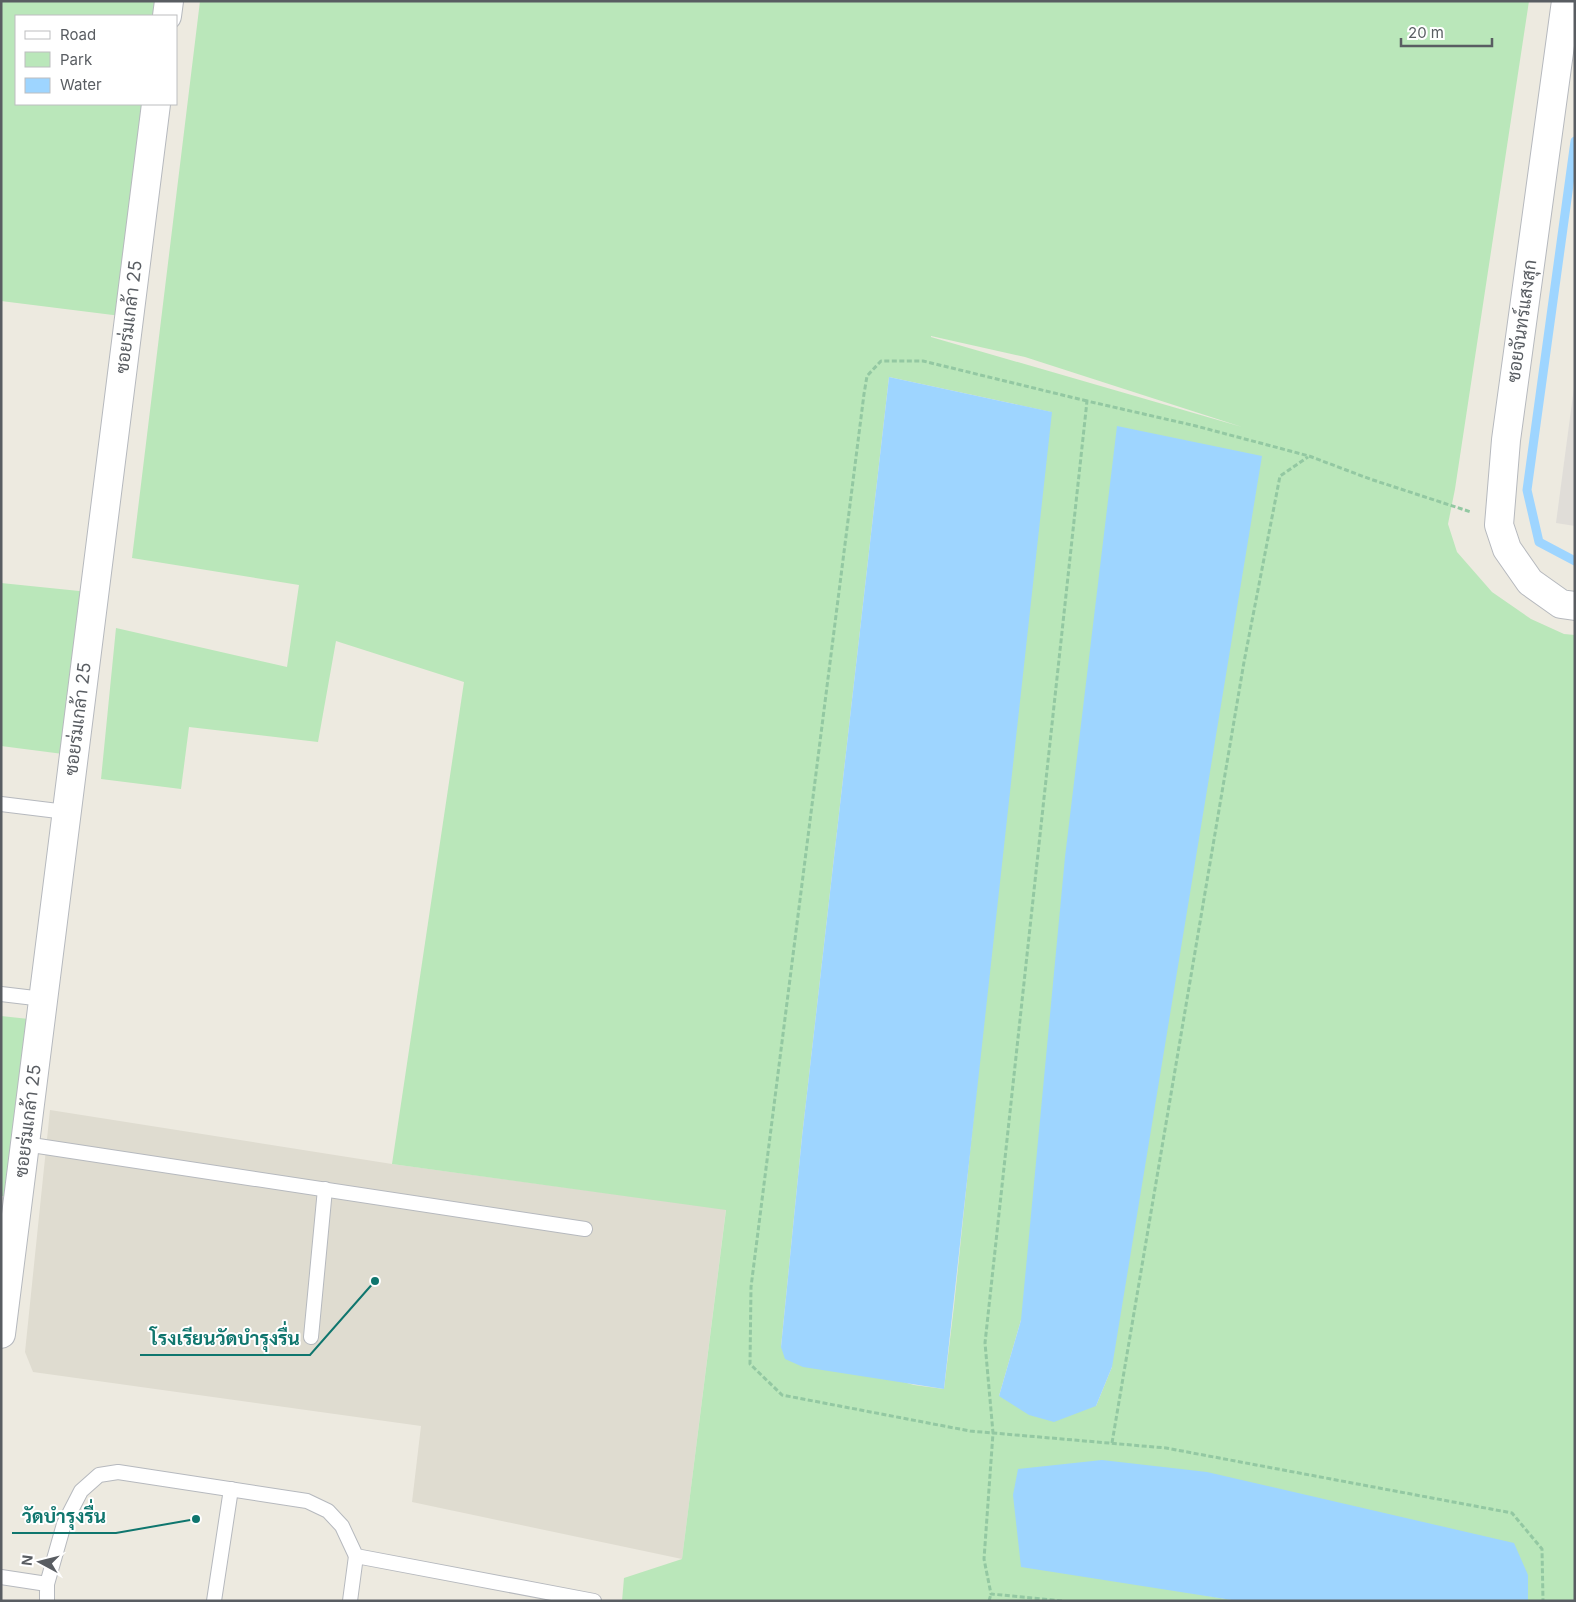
<svg xmlns="http://www.w3.org/2000/svg" width="1576" height="1602" font-family="Inter,Sarabun,sans-serif">
<style>
.industrial{fill:#e0ddd8}
.education{fill:#dfdcd0}
.green{fill:#bae7ba;fill-rule:evenodd}
.water{fill:#9ed5ff}
.lines{fill:none;stroke-linecap:round;stroke-linejoin:round}
.stream{stroke:#9ed5ff;stroke-width:9}
.lane-casing{stroke:#b6b9be;stroke-width:16}
.street-casing{stroke:#b6b9be;stroke-width:30}
.path{stroke:#93c8a2;stroke-width:3;stroke-dasharray:5 2.5;stroke-linecap:butt}
.lane{stroke:#fff;stroke-width:14}
.street{stroke:#fff;stroke-width:28}
.labels{text-anchor:middle;stroke-width:4;stroke-linejoin:round;paint-order:stroke}
.street-label{font-size:18px;fill:#595d62;stroke:#fff}
.leader{fill:none;stroke:#0f766e;stroke-width:2}
.callout-dot{fill:#0f766e;stroke:#fff;stroke-width:2}
.callout-label{font-size:19px;text-anchor:middle;font-weight:bold;fill:#0f766e;stroke:#fff;stroke-width:4;stroke-linejoin:round;paint-order:stroke}
</style>
<rect width="100%" height="100%" fill="#edeae0"/>
<!-- industrial -->
<polygon class="industrial" points="1575,380 1575,526 1556,523"/>
<!-- education -->
<polygon class="education" points="50,1110 392,1164 726,1209 682,1559 412,1502 421,1426 33,1372 25,1352"/>
<!-- green -->
<g class="green">
<polygon points="1,1 155,1 153,16 16,16 16,104 143,104 121,316 1,301"/>
<path d="M200 1H1529L1455 489 1448 524 1457 552 1492 592 1531 619 1564 634 1575 635V1601H1528V1575L1174 1590 1238 1601H622L624 1578 682 1559 726 1210 392 1164 464 682 336 641 318 742 189 727 181 789 101 779 116 628 287 667 299 585 132 558ZM931 336 1025 357 1242 427 931 337ZM889 377 1051 412 992 939 954 1306 944 1389 914 1385 781 1347 802 1137ZM1021 1320 1112 1367 1096 1406 999 1396Z"/>
<polygon points="1,583 89,592 63,754 1,746"/>
<polygon points="1,1016 29,1019 10,1196 1,1196"/>
</g>
<!-- water -->
<g class="water">
<polygon points="889,377 1052,412 944,1389 803,1367 785,1359 781,1347 802,1137"/>
<polygon points="1117,426 1262,456 1112,1367 1096,1406 1054,1422 1029,1415 999,1396 1021,1320 1065,857"/>
<polygon points="1102,1460 1207,1472 1514,1543 1528,1575 1528,1601 1238,1601 1021,1567 1013,1495 1018,1469"/>
</g>
<g class="lines">
<!-- stream -->
<polyline class="stream" points="1575,141 1527,490 1539,542 1575,561"/>
<defs>
<g id="lane">
<polyline points="1,804 66,812"/>
<polyline points="1,994 43,999"/>
<polyline points="25,1144 585,1229"/>
<polyline points="311,1337 325,1189"/>
<polyline points="1,1577 47,1584 47,1601"/>
<polyline points="47,1584 64,1524 81,1491 99,1475 118,1472 307,1501 328,1511 342,1526 356,1556 594,1601"/>
<polyline points="214,1601 231,1489"/>
<polyline points="350,1601 356,1556"/>
</g>
<g id="street">
<polyline points="1566,1 1506,440 1499,525 1507,549 1530,582 1561,604 1575,606"/>
<polyline points="167,16 169,1"/>
<polyline points="1,1334 156,104"/>
</g>
</defs>
<!-- lane casing -->
<use href="#lane" class="lane-casing"/>
<!-- street casing -->
<use href="#street" class="street-casing"/>
<!-- path -->
<g class="path">
<polyline points="1087,401 923,361 881,361 867,376 864,394 751,1287 750,1364 782,1395 970,1431 1166,1448 1512,1513 1542,1549 1543,1601"/>
<polyline points="1112,1443 1244,662 1280,476 1308,457"/>
<polyline points="989,1601 991,1594"/>
<polyline points="1062,1601 991,1594 984,1559 993,1433 985,1343 1087,401 1196,426 1309,456 1370,479 1471,512"/>
</g>
<!-- lane -->
<use href="#lane" class="lane"/>
<!-- street -->
<use href="#street" class="street"/>
</g>
<g class="labels">
<!-- street labels -->
<g class="street-label">
<text transform="translate(129 317) rotate(-83)" y="6">ซอยร่มเกล้า 25</text>
<text transform="translate(1522 321) rotate(-82)" y="6">ซอยจันทร์แสงสุก</text>
<text transform="translate(78 719) rotate(-83)" y="6">ซอยร่มเกล้า 25</text>
<text transform="translate(28 1121) rotate(-83)" y="6">ซอยร่มเกล้า 25</text>
</g>
</g>
<!-- callouts -->
<path class="leader" d="M375 1281L310 1355H140M196 1519L116 1533H12"/>
<g class="callout-dot">
<circle cx="375" cy="1281" r="5"/>
<circle cx="196" cy="1519" r="5"/>
</g>
<g class="callout-label">
<text x="225" y="1345">โรงเรียนวัดบำรุงรื่น</text>
<text x="64" y="1523">วัดบำรุงรื่น</text>
</g>
<!-- border -->
<rect width="1576" height="1602" fill="none" stroke="#595d62" stroke-width="5"/>
<!-- legend -->
<rect x="15" y="15" width="162" height="90" fill="#ffffff" stroke="#bdbec0"/>
<rect x="25" y="31" width="25" height="8" fill="#ffffff" stroke="#bdbec0"/>
<text x="60" y="40" font-size="15" fill="#595d62">Road</text>
<rect x="25" y="52" width="25" height="15" fill="#bae7ba" stroke="#bdbec0"/>
<text x="60" y="65" font-size="15" fill="#595d62">Park</text>
<rect x="25" y="78" width="25" height="15" fill="#9ed5ff" stroke="#bdbec0"/>
<text x="60" y="90" font-size="15" fill="#595d62">Water</text>
<!-- north arrow -->
<g transform="translate(40 1562) rotate(277)" stroke="#ffffff" stroke-width="4" paint-order="stroke">
<path d="M0-4L9 19L0 12L-9 19Z" fill="#595d62"/>
<text y="-8" font-size="14" font-weight="bold" text-anchor="middle" fill="#595d62">N</text>
</g>
<!-- scale -->
<path d="M1401 38v8h91v-8" fill="none" stroke="#595d62" stroke-width="2.5"/>
<text x="1408" y="38" font-size="15" fill="#595d62" stroke="#ffffff" stroke-width="4" paint-order="stroke">20 m</text>
</svg>
